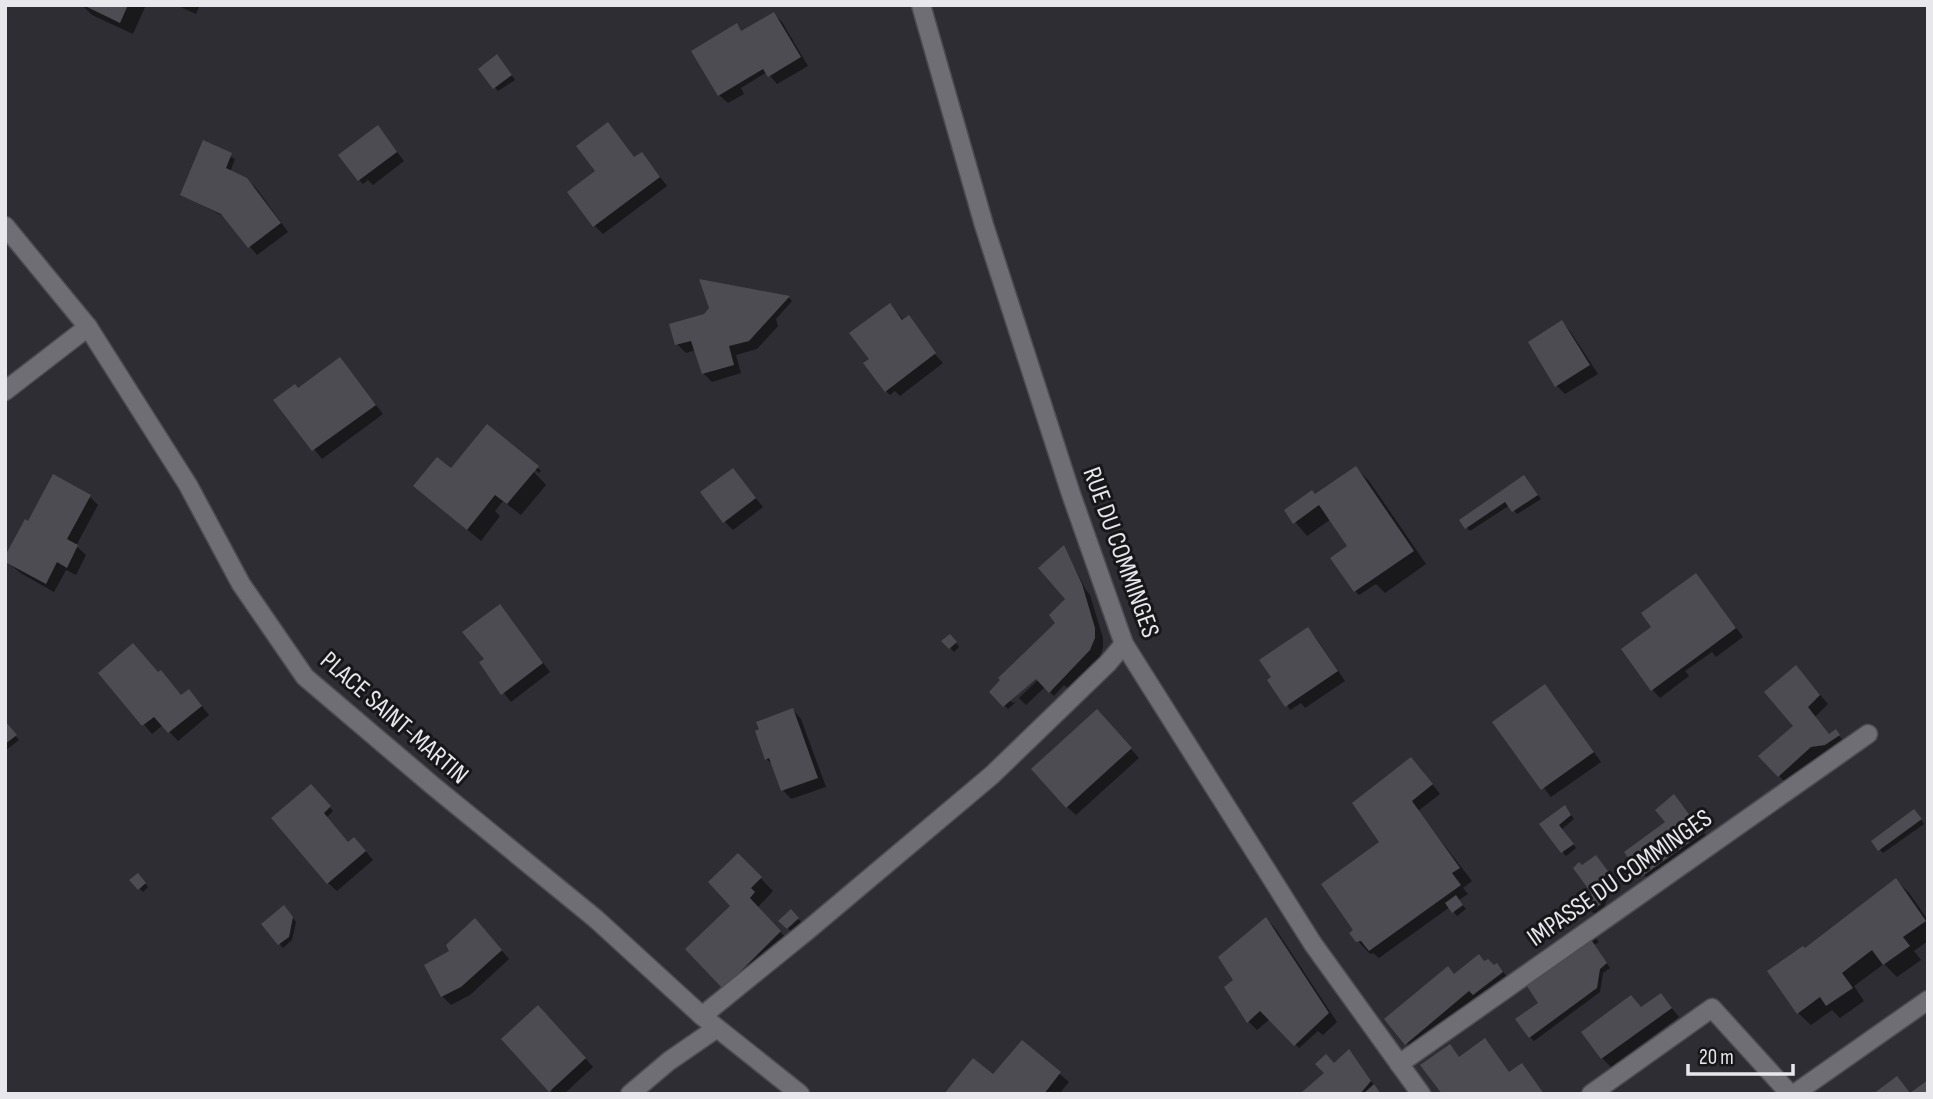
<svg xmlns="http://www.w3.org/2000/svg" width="1933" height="1099" font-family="'Sofia Sans Condensed',sans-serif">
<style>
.shadow{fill:#0007}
.building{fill:#4e4c53}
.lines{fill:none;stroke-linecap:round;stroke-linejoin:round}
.minor-casing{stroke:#4d4c51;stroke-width:21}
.minor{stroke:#706e75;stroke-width:18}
.labels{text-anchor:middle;stroke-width:6;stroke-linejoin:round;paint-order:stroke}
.street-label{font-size:26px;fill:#e8e7eb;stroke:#171619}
</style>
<rect width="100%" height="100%" fill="#2f2d34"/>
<!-- shadow -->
<g class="shadow">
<polygon points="82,5 146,5 133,34 92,15"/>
<polygon points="176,5 200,5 196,14"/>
<polygon points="774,14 782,22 808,66 777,84 767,72 741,88 744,94 728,103 719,95 737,26 742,33"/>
<polygon points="501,60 515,80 498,91 495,87"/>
<polygon points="608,124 635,159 642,154 667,186 603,234 595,226"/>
<polygon points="377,127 404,161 373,185 368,180 363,184 359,180"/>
<polygon points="204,143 235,159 230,172 246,179 256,188 288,232 257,255 225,217 182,195"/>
<polygon points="726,286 789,298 792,301 776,319 778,326 757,349 736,355 741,373 712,382 703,373 696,350 686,353 677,344 705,315"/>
<polygon points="890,305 943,363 900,396 895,391 890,395 886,391 871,360"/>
<polygon points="1562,322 1570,331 1598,374 1565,394 1557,386 1530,343"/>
<polygon points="353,375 383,414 322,459 276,401 298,390"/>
<polygon points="537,467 541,471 539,473 534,469 532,470 546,485 521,515 503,501 495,511 500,516 481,541 415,486 451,471"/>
<polygon points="1356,468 1369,481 1426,564 1385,593 1376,584 1359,595 1355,591 1354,555 1331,519 1307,536 1286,511 1316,496"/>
<polygon points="733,470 763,507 733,530 725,522"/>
<polygon points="1528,481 1541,499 1517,514 1510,505 1470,531 1466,527"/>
<polygon points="90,497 98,505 76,546 86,555 76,575 66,570 54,592 22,574 5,561"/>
<polygon points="1064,547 1086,590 1090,595 1103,638 1103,648 1099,659 1069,689 1064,685 1054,696 1045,687 1026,705 1019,698 1038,680 1068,600"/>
<polygon points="1710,593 1743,637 1716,657 1712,652 1685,671 1689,676 1660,698 1652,689 1653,628"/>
<polygon points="500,606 550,672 511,702 494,681"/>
<polygon points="1308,630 1316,638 1345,681 1305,708 1301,703 1290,710 1274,677"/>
<polygon points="950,636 959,647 954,652 944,641"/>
<polygon points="100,673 158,674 182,697 197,700 209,715 178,741 163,725 152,734"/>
<polygon points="1804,676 1828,704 1815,717 1830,736 1835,732 1847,744 1834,753 1820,755 1787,784 1779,776 1795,726"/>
<polygon points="991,692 1014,703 1017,701 1008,709"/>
<polygon points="1553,695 1601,762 1551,797 1495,722"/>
<polygon points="793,710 801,719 826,787 791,799 783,790 773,762 770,762 766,759"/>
<polygon points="1105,720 1139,758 1076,815 1067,807"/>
<polygon points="5,723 19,740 5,751"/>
<polygon points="1419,767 1440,794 1418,811 1472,881 1463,888 1468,894 1459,900 1466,909 1457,916 1450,907 1379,958 1373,953 1370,954 1357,940 1356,930 1382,843"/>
<polygon points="311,786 333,811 327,817 349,844 363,848 373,860 337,891 328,883"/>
<polygon points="1682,805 1711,842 1651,884 1627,852 1668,822"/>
<polygon points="1565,807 1574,819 1562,829 1576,848 1566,856 1541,825"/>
<polygon points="1918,815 1924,824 1883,853 1880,850"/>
<polygon points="738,855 773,891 757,908 792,944 737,1000 688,949 733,906"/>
<polygon points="1600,861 1617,883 1602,895 1607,900 1604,907 1595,914 1591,911 1594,894 1582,868"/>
<polygon points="138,875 148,887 143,892 131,880"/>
<polygon points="1896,880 1909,893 1928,920 1928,941 1914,951 1921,960 1897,977 1884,964 1854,986 1864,1001 1840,1018 1832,1010 1811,1025 1798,1013 1805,950"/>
<polygon points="288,911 296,922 292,940 283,948 263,924"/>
<polygon points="791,911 802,923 792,932 780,921"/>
<polygon points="1266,919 1275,928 1337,1022 1323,1035 1318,1031 1299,1048 1270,1019 1257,1030 1249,1022 1227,987 1236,981"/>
<polygon points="483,929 509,959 470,995 451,1005 442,996"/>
<polygon points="1593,935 1599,942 1594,945 1610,968 1603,973 1600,992 1534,1041 1530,1037 1541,1003"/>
<polygon points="1486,963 1494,967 1497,965 1511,981 1415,1052 1407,1044 1454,975"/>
<polygon points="1661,995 1679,1017 1611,1067 1602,1058 1642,1009"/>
<polygon points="503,1039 570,1041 593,1067 564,1094 554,1094"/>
<polygon points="1022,1042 1069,1082 1059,1094 947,1094 993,1077"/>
<polygon points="1349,1052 1381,1094 1305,1092 1335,1065"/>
</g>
<!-- building -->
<g class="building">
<polygon points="83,5 128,5 120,23"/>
<polygon points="774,12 801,57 768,77 763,69 718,96 691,51 737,23 741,31"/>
<polygon points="497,54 512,75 493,89 478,69"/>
<polygon points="608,122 634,157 642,152 660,177 593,227 567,192 595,171 576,146"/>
<polygon points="378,125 397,152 358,181 338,155"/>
<polygon points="203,140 232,153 226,168 247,178 281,223 248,248 221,214 180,195"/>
<polygon points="699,279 790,296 749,341 729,346 734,365 702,374 691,341 675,345 669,324 704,314 709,308"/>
<polygon points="890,303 902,320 909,315 936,353 885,392 863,363 869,359 849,333"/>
<polygon points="1562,320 1590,365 1555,387 1528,342"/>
<polygon points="340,357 376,405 312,451 273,400 295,384 298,388"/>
<polygon points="487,424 539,466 507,504 495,495 467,530 413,486 437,457 451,468"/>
<polygon points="1356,466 1414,551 1354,592 1330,558 1347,546 1319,505 1293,524 1284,510 1312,490 1315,494"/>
<polygon points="733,468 756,498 723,523 700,492"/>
<polygon points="53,474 91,495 67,539 78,545 67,568 57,562 46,584 5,562 5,556 25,519 28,521"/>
<polygon points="1524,475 1538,495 1512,512 1505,502 1465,529 1459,520"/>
<polygon points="1064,545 1082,584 1095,628 1095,638 1090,650 1049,693 1036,679 1003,707 989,692 1000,680 998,678 1055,623 1049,615 1065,599 1038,568"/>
<polygon points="1696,573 1736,628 1651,691 1621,649 1651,627 1641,613"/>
<polygon points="500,604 543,663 501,695 479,662 484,659 462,632"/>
<polygon points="1308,627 1338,671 1285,707 1267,680 1271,677 1259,660"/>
<polygon points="950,634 957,642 949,649 941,641"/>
<polygon points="133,643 158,672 161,670 181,695 189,689 202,706 168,733 154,717 142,726 98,673"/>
<polygon points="1796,665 1820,695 1808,707 1829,734 1836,729 1840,735 1825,745 1811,747 1778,777 1758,756 1793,726 1764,692"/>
<polygon points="1545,684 1594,752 1541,790 1492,722"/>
<polygon points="793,708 818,778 781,791 769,758 765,760 755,731 759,729 756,722"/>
<polygon points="1097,709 1132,748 1066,808 1031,769"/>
<polygon points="5,721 17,735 5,744"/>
<polygon points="1411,757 1433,784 1412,801 1460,868 1452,873 1461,885 1369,951 1361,941 1356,942 1349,933 1353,930 1321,884 1379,842 1352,803"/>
<polygon points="311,784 331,806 324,813 348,842 354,837 366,851 327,884 271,818"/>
<polygon points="1674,794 1703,833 1641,877 1624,852 1665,822 1655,810"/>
<polygon points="1565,805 1571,815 1559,825 1574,844 1561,853 1539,824"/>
<polygon points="1914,809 1922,819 1878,851 1871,841"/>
<polygon points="738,853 762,877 751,888 755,892 750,898 781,931 723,989 685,949 730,906 708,882"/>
<polygon points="1596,855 1614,879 1600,890 1604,895 1601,904 1590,912 1583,901 1592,894 1573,868 1579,862 1582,865"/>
<polygon points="138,873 146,883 138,890 129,880"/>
<polygon points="1896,878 1926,921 1903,937 1910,946 1883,965 1872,950 1842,973 1853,988 1826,1006 1820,997 1797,1014 1767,971 1803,946 1805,948"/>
<polygon points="1456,895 1463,905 1452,913 1445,903"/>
<polygon points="284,905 293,917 289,937 278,945 261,924"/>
<polygon points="791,909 799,918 787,929 778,921"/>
<polygon points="1266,917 1329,1013 1294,1046 1260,1011 1247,1023 1224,987 1233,980 1218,957"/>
<polygon points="475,918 502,950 461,987 441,997 424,965 449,951 446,945"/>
<polygon points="1593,932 1597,937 1592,941 1607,963 1600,969 1597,988 1529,1038 1515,1019 1538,1003 1523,980"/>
<polygon points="1479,954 1484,961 1488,959 1494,965 1497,963 1503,972 1473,995 1469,991 1405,1045 1384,1019 1448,966 1454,974"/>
<polygon points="1661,993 1672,1008 1601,1059 1581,1032 1631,995 1641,1007"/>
<polygon points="538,1005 586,1058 549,1092 501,1039"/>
<polygon points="1485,1038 1509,1072 1522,1063 1544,1094 1442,1094 1420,1065 1450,1044 1459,1057"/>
<polygon points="1022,1040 1061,1072 1044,1094 944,1094 973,1058 993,1074"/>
<polygon points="1349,1049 1371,1081 1360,1094 1302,1092 1324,1073 1315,1064 1326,1054 1334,1063"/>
<polygon points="1897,1076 1910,1093 1928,1080 1928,1094 1873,1094"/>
<polygon points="1374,1084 1381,1094 1363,1094"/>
</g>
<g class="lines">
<defs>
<g id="minor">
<polyline points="921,5 984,225 1071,494 1124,644 1313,944 1421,1094"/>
<polyline points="5,226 88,327 188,485 241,584 305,677 432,785 596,919 702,1016 800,1094"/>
<polyline points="5,391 88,327"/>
<polyline points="702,1016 808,930 992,775 1108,663 1124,644"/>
<polyline points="1399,1064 1868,734"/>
<polyline points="630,1094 669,1061 717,1028"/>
<polyline points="1591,1094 1712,1008 1790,1094"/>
<polyline points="1794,1094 1928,1000"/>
</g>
</defs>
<!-- minor casing -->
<use href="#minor" class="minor-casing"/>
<!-- minor -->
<use href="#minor" class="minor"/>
</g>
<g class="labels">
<!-- street labels -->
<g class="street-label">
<text transform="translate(1122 552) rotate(70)" y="9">RUE DU COMMINGES</text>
<text transform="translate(395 717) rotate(41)" y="9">PLACE SAINT-MARTIN</text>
<text transform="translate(1619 877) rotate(-35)" y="9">IMPASSE DU COMMINGES</text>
</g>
</g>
<!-- border -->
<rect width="1933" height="1099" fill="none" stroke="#e8e7eb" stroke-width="14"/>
<!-- scale -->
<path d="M1688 1064v10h105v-10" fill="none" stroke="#e8e7eb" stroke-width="3.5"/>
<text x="1699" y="1064" font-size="21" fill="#e8e7eb" stroke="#171619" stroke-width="5" paint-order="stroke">20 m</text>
</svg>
